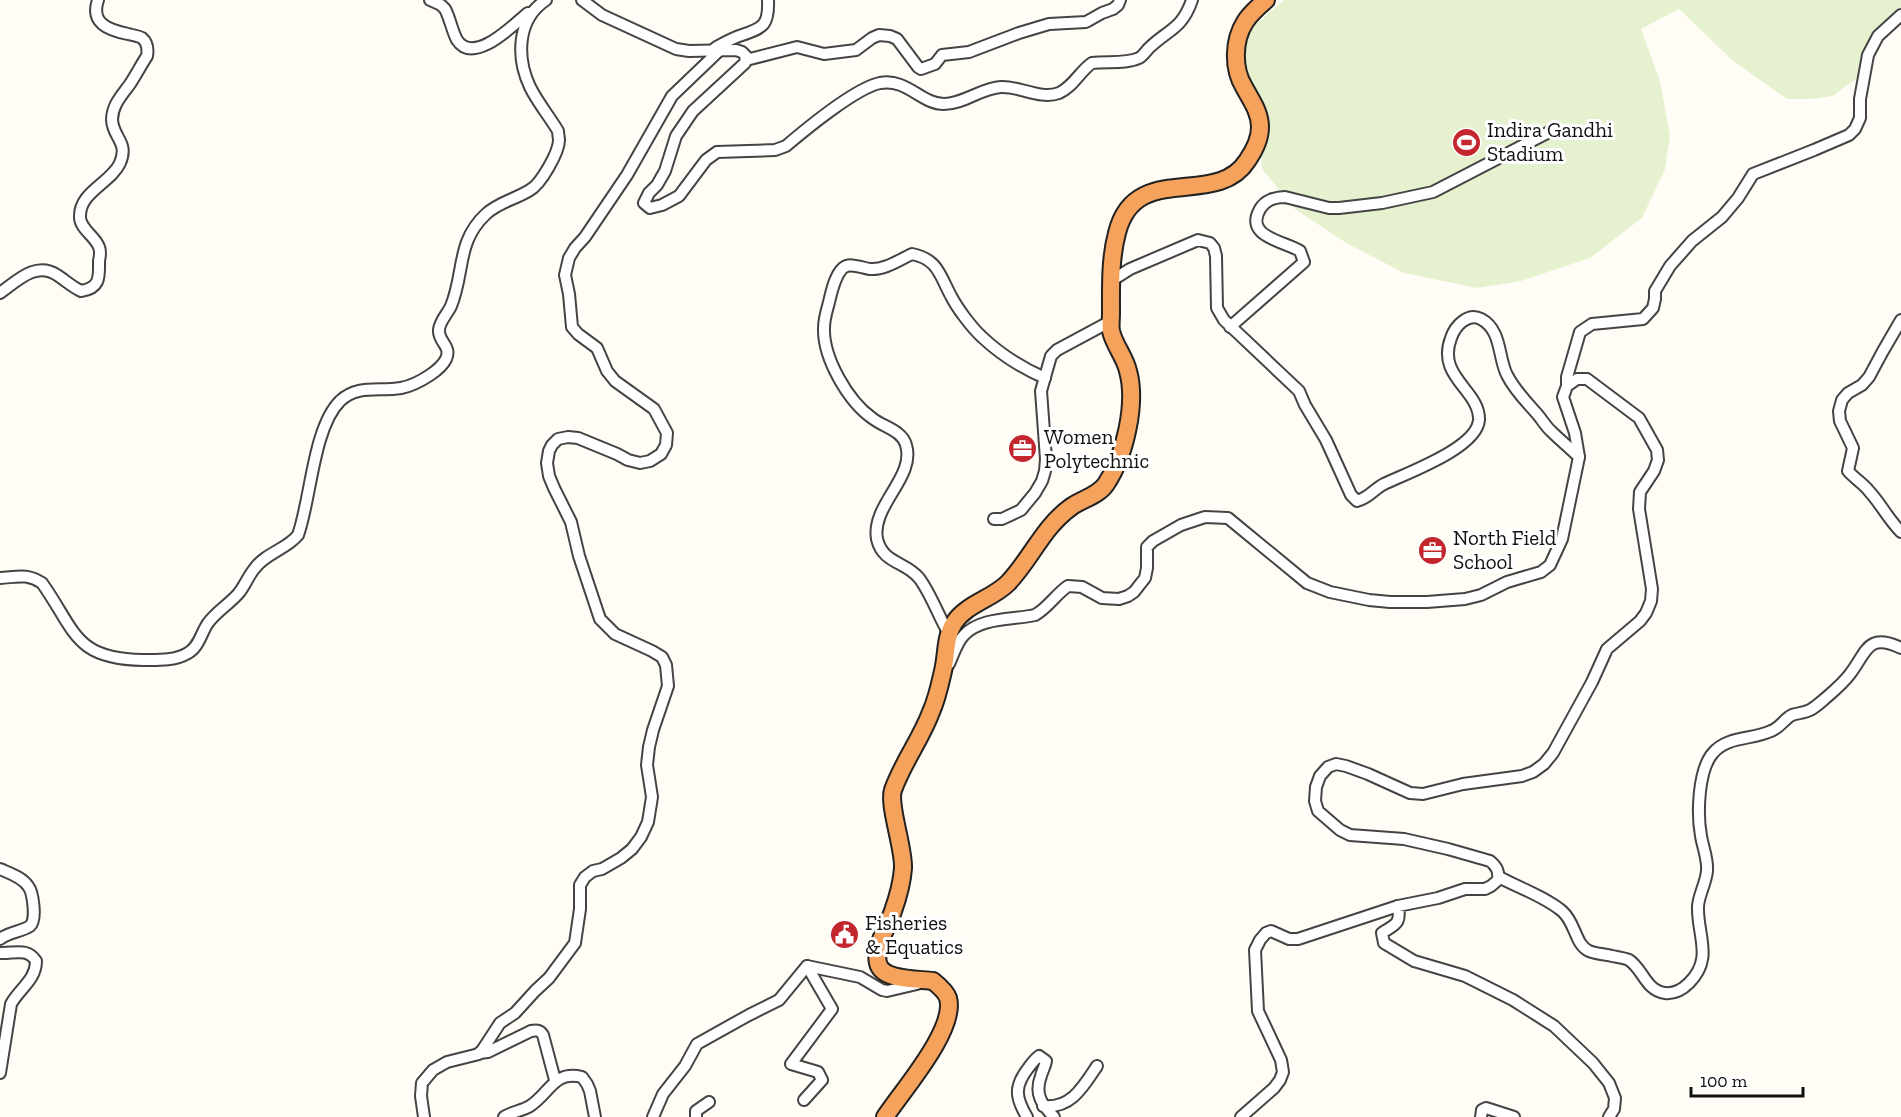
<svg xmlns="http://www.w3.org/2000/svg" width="1901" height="1117" font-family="'Zilla Slab',serif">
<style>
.pitch{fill:#e6f2cf}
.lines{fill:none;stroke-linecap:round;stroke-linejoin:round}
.minor-casing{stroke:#444;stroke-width:14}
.highway-casing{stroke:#222;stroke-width:20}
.minor{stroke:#fff;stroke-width:10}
.highway{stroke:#f5a25d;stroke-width:16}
.labels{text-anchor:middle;stroke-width:6;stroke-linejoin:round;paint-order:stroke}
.poi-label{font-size:21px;fill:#111;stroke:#fff;text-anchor:start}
</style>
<rect width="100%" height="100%" fill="#fffdf5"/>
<!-- pitch -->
<polygon class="pitch" points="1284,0 1901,0 1901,7 1865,49 1858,77 1833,96 1813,99 1787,99 1732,60 1679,9 1641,29 1660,81 1670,136 1665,169 1642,218 1590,258 1521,281 1477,288 1404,273 1348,244 1295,209 1262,169 1261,148 1267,123 1248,73 1243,48 1254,26"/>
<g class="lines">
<defs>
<g id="minor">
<path d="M430 0 441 5 445 9C450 18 452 31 457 40 474 66 514 24 528 13"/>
<path d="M582 0 602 15 676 49 689 51 736 50 742 52 746 56 745 63 693 111 676 136 665 171 657 185 649 193 644 203 650 208 662 205 679 196 706 160 717 152 775 150 786 146C806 129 856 88 880 83 907 78 921 104 944 104 964 104 981 88 1001 87 1020 86 1040 100 1059 93 1073 87 1080 71 1092 63 1107 61 1126 64 1139 58 1143 56 1146 51 1149 48 1169 29 1182 29 1192 0"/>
<path d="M715 48C724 43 732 38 742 35 764 28 769 24 768 0"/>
<polyline points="746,60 797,47 824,54 856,50 872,38 879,35 890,36 897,39 918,67 921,69 935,64 942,55 969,52 1019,33 1049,24 1086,22 1102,13 1113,9 1118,5 1120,0"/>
<path d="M1111 281 1130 269 1198 240 1210 243 1214 248 1216 256 1217 308 1224 320 1299 391 1305 405 1326 440 1351 495 1357 501C1369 498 1374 489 1384 484 1407 473 1477 448 1479 420 1480 390 1436 377 1451 338 1455 326 1468 312 1481 319 1502 330 1498 358 1507 375 1515 391 1526 401 1538 415 1543 421 1546 427 1552 432 1561 441 1570 448 1579 457"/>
<path d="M0 293C17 281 36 261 57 275 65 280 72 287 81 291 101 288 99 276 99 261 100 256 101 252 99 247 95 236 80 229 80 217 79 192 111 183 120 163 129 142 113 138 112 120 112 105 122 95 130 84 136 75 141 65 147 56 148 50 148 43 142 38 138 36 132 35 128 34 108 30 90 23 98 0"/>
<path d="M1901 320 1883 351 1869 377 1862 385 1848 393 1842 400 1839 411 1840 421 1853 448 1848 471C1855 479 1863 483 1869 491 1881 504 1888 519 1901 532"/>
<path d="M1230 327 1304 262 1300 251C1284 241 1244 237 1260 209 1265 200 1276 197 1285 197L1329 208H1339L1382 203 1433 192 1553 130"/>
<polyline points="1567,386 1567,377 1580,332 1592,324 1643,319 1653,308 1655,299 1655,291 1670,266 1692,241 1722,217 1738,198 1753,174 1814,150 1849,135 1855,129 1860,118 1860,99 1868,55 1878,36 1901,15"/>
<polyline points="994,519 1002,519 1021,510 1035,493 1042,481 1045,471 1046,459 1041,391 1051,356 1057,350 1111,321"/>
<path d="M0 578C17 577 27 573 42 583 76 631 74 659 143 660 157 660 175 661 188 653 199 647 201 633 208 623 216 612 228 605 238 594 245 586 248 576 255 568 266 553 287 549 298 535 311 499 313 428 340 401 358 384 379 392 401 388 412 386 421 381 430 375 436 371 443 365 446 359 452 346 438 342 439 330 439 322 448 313 451 306 465 272 456 242 486 214 499 202 516 199 530 190 541 184 559 152 559 140 559 138 558 133 558 131 549 116 538 103 530 87 516 57 517 19 546 0"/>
<path d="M949 634C939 617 930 592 919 578 905 561 883 564 877 539 871 505 916 477 906 445 902 430 883 427 872 418 848 401 823 358 824 328 824 320 826 313 828 306 831 295 834 276 843 268 850 262 862 268 870 269 885 270 899 260 912 254 938 259 940 276 951 296 957 308 972 328 982 337 1000 354 1022 368 1045 378"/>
<path d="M949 664C953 655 957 642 964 635 981 617 1012 620 1035 615 1048 608 1056 594 1068 586L1082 587 1102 598 1119 599 1128 596 1134 592 1145 578 1147 568V547L1153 541 1181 525 1205 517 1228 518 1307 583 1330 592 1369 600 1390 602H1427L1465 599 1481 595 1507 582 1541 572 1550 565 1562 539 1579 457 1575 433 1563 397 1567 386 1577 379H1587L1639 418 1657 450 1658 460 1654 471 1640 492 1639 509 1652 589 1651 601 1646 613 1640 621 1607 649 1592 682 1553 753 1544 764 1533 772 1522 776 1463 784 1423 794 1410 793 1368 774 1346 766 1336 764 1328 767 1320 776 1316 787 1315 801 1318 811 1340 830 1350 835 1404 839 1448 849 1490 861C1497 867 1499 871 1498 880L1491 886 1485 889H1465L1438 898 1398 906C1401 924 1396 924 1382 933L1384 943 1414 961 1465 976 1513 1000 1554 1026 1593 1063 1609 1083 1615 1098 1614 1109 1609 1117"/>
<path d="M0 869C9 873 22 877 28 886 33 892 37 920 30 926 21 932 9 932 0 939"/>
<path d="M1499 877C1519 888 1544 896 1562 911 1576 923 1575 945 1589 951 1596 954 1604 954 1612 956 1617 957 1624 958 1629 960 1643 969 1646 991 1665 993 1674 994 1683 989 1689 983 1714 958 1697 936 1698 906 1699 894 1706 883 1707 871 1708 859 1703 848 1701 836 1697 814 1698 770 1713 753 1727 736 1752 740 1771 731 1780 728 1784 719 1792 715 1798 713 1804 713 1810 710 1816 707 1822 701 1828 696 1835 690 1844 682 1850 674 1867 652 1867 632 1901 648"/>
<path d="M0 953C14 954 27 947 36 961 36 980 19 989 11 1004L0 1073"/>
<path d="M479 1053 488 1052 531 1031C537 1030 540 1030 543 1035L555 1080"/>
<polyline points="804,1100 822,1080 818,1072 791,1064 832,1009 807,966"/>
<path d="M1043 1106C1071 1109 1083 1087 1097 1066"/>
<polyline points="424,1117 421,1096 422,1083 433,1070 447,1062 479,1054 483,1049 500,1023 515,1013 535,991 549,978 575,943 580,909 580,885 585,877 593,871 602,869 621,858 632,849 641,837 648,822 652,797 647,765 649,747 653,730 668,686 666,665 662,657 652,651 615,634 600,619 579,556 571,522 554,488 549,476 547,463 549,451 552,445 558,439 568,437 578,438 617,454 628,460 640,463 650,461 661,454 666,445 667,433 654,409 615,381 607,371 597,348 578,334 572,327 569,294 565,275 569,258 575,248 585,237 627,175 672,96 720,50"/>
<path d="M504 1117C511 1112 522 1111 530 1106 550 1093 554 1070 582 1077L587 1084 590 1091 595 1117"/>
<polyline points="653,1117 663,1094 685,1066 697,1044 749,1015 779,1000 807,966 860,977 882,990 887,991 917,984"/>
<polyline points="696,1117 696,1111 709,1102"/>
<path d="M1027 1117C1015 1097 1014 1086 1029 1067 1032 1063 1035 1059 1039 1056L1046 1061C1045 1067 1042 1071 1041 1076 1034 1094 1042 1105 1054 1117"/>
<polyline points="1241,1117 1274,1088 1280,1080 1283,1072 1281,1060 1258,1011 1255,950 1260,940 1266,933 1271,931 1289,939 1298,939 1398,906"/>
<polyline points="1481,1117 1482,1110 1486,1108 1514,1117"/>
</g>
<path id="highway" d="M885 1117C902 1091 957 1029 948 998 946 992 938 985 933 981 918 979 882 981 878 963 874 947 888 926 893 911 898 897 902 883 903 868 904 848 888 805 893 790 903 762 921 739 931 712 937 699 940 684 943 671 947 655 945 637 954 623 966 604 992 599 1008 583 1031 559 1043 527 1071 507 1082 499 1098 496 1106 484 1125 456 1137 403 1128 371 1125 357 1114 345 1111 331 1110 326 1111 319 1111 313 1111 287 1110 259 1117 233 1135 160 1216 209 1247 161 1254 151 1260 139 1260 127 1260 112 1251 100 1244 87 1233 69 1233 41 1245 22 1250 14 1259 6 1266 0"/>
</defs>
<!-- minor casing -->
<use href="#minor" class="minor-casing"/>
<!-- highway casing -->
<use href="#highway" class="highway-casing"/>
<!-- minor -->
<use href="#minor" class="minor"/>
<!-- highway -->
<use href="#highway" class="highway"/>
</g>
<!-- icons -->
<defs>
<symbol id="stadium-disc" viewBox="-11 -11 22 22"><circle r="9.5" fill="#c4262e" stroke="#fff"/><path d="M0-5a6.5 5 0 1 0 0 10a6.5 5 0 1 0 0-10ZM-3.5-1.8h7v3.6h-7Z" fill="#fff"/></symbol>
<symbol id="office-disc" viewBox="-11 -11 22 22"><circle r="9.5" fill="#c4262e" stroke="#fff"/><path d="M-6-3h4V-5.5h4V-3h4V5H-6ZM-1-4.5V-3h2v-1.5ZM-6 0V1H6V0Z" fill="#fff"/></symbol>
<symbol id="civic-disc" viewBox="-11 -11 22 22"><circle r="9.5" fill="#c4262e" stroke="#fff"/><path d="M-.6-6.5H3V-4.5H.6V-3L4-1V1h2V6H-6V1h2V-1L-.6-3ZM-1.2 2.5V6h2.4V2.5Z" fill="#fff"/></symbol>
</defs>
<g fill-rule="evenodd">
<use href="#stadium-disc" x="1450" y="126" width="33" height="33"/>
<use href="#office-disc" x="1006" y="432" width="33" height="33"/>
<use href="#office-disc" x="1416" y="534" width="33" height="33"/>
<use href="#civic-disc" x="828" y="918" width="33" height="33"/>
</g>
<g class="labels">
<!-- poi labels -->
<g class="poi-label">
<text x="1487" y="137">Indira Gandhi<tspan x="1487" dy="24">Stadium</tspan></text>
<text x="1044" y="444">Women<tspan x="1044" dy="24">Polytechnic</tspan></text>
<text x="1453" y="545">North Field<tspan x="1453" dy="24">School</tspan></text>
<text x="865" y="930">Fisheries<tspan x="865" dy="24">&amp; Equatics</tspan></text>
</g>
</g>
<!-- scale -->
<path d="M1691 1087v9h112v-9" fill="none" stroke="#111111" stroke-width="3"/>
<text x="1700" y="1087" font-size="18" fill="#111111" stroke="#ffffff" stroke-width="4.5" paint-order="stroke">100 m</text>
</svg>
